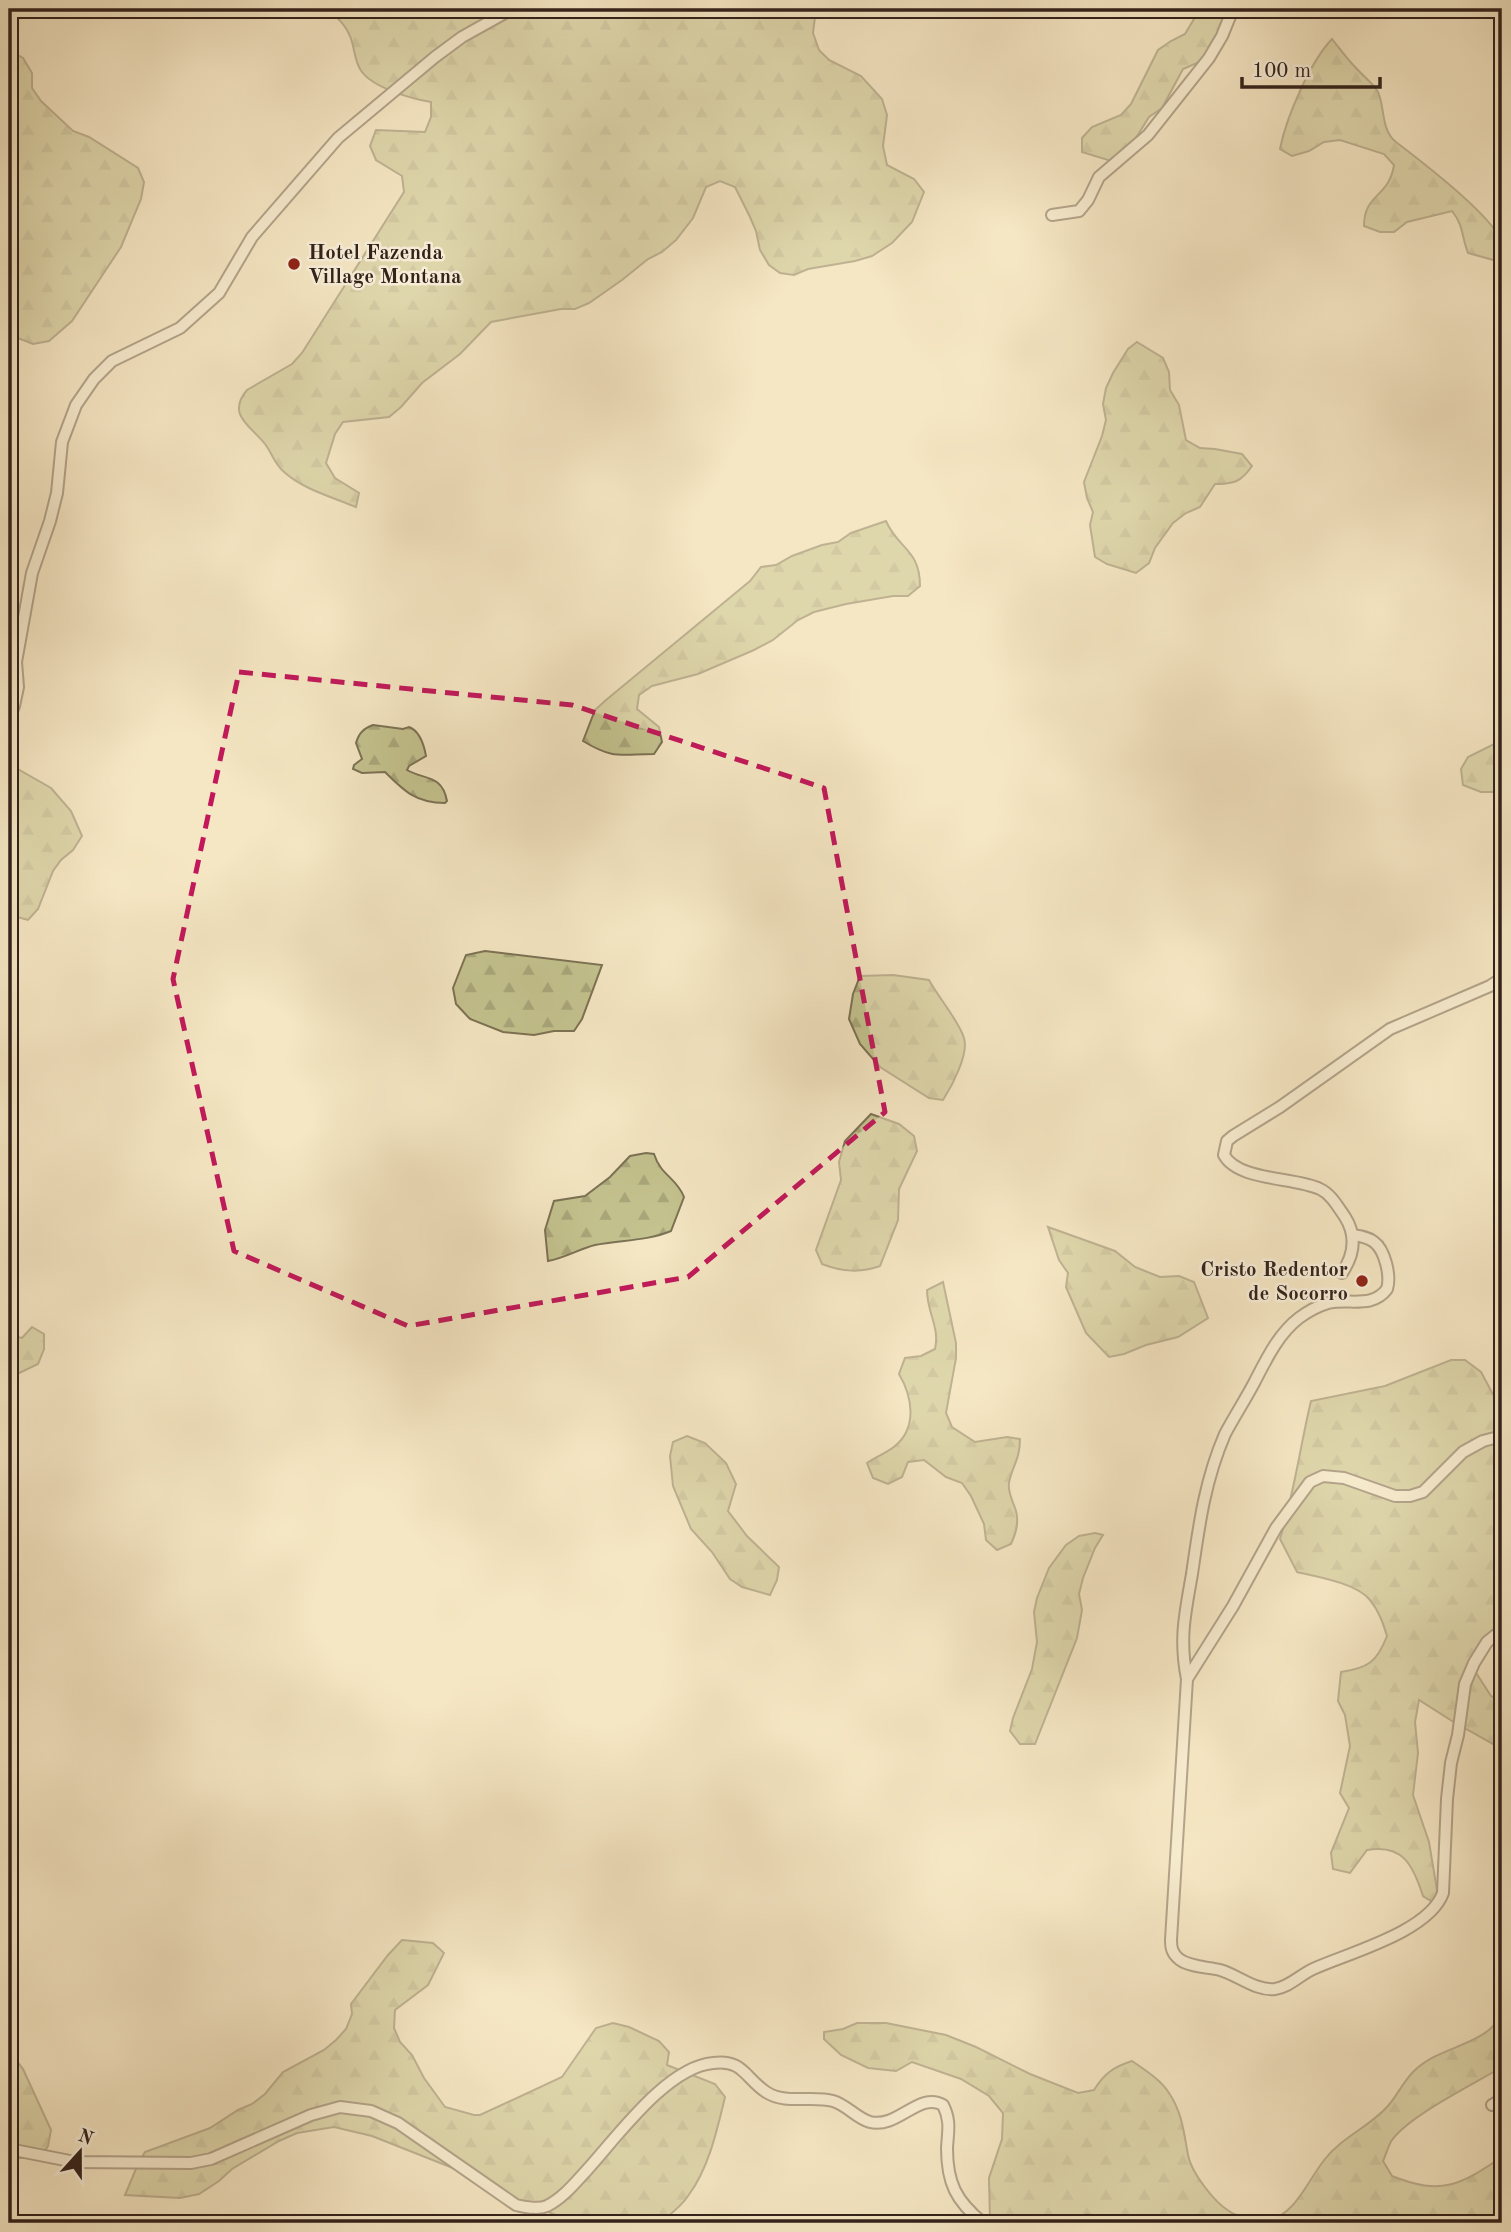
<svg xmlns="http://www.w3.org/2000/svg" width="1511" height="2232" font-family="'Old Standard TT',serif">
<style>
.forest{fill:url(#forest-firs);stroke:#7c7255;stroke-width:2}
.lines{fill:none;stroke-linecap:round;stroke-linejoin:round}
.street-casing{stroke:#645345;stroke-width:14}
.street{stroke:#f8efd9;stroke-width:10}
.marked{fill:none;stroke:#c2185b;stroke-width:5;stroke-dasharray:14 9;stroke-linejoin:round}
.poi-dot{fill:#8f2418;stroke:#f8efd9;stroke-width:2.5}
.labels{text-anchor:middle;stroke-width:5;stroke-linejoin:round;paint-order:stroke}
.poi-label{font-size:21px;font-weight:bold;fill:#33221b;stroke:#f8efd9;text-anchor:start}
</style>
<defs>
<pattern id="forest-firs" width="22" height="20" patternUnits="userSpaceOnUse" patternTransform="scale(1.75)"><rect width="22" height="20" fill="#c4c38f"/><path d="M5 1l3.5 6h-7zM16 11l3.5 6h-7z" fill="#a9a77b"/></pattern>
</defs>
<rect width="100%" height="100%" fill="#f5e7c4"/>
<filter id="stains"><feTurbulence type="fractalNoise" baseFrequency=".00286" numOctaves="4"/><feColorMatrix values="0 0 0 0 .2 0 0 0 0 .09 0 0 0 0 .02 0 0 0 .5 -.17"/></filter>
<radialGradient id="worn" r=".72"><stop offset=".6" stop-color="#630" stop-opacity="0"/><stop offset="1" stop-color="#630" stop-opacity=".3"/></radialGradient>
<!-- forest -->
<g class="forest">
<path d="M326 9H816L813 33 819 50 829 60 861 76 882 99 887 115 883 146 887 165 914 179 924 192 912 222 892 243 872 256 855 261 808 269 794 275 780 273 769 265 760 250 756 231 750 217 735 187 720 181 706 187 693 218 676 240 662 252 648 259 622 280 589 303 575 309H561L491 322 460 354 422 383 401 407 389 417 343 422 335 434 326 463 335 478 359 493 356 507C332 497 302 489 283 471 274 463 272 453 265 444 251 426 226 415 247 390L292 364 302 353 404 192 402 176 376 160 370 146 376 130 425 132 431 117V102C412 99 374 88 362 72 355 63 355 52 352 42 348 27 338 17 326 9Z"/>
<polygon points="1200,9 1232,9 1211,57 1183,69 1162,108 1149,117 1134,141 1111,161 1082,152 1082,138 1092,127 1121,115 1131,104 1158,50 1171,41 1185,34"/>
<path d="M1332 39C1340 49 1347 59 1356 68 1363 76 1373 83 1378 92 1385 107 1381 131 1396 142 1417 158 1502 222 1502 246 1502 251 1499 256 1497 261L1468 253C1461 235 1464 226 1452 211L1407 222 1394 232H1380L1364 226C1364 193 1389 198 1394 165L1384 154 1340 140 1324 142 1309 151 1292 156 1280 149C1286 118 1310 62 1332 39Z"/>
<polygon points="9,50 23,58 32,73 32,88 41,101 73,131 89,137 138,168 144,182 141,199 121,247 72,321 49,341 33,344 15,337 9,329"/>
<path d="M1137 342 1163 358 1169 372 1170 390 1179 405 1186 440 1200 448 1215 449 1242 454 1252 466C1241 482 1234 484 1215 484L1200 507 1186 513 1173 523 1155 548 1149 563 1136 573 1107 564 1095 557 1090 525 1093 512 1087 498 1084 482 1102 436 1106 420 1103 404 1106 388 1113 373 1128 349Z"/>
<path d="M886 521C898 549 920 549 920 586L908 596H893L846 604 814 612 798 620 773 640 754 650 698 674 652 686 639 695 637 709 659 727 662 742 654 754C621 754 614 760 583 741L595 710 606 700 750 581 761 567 776 565 792 556 822 545 838 542 851 533Z"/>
<path d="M373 725 403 729 409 727C420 731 424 745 426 756L409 766 407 770C424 780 442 774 447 801L445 803C416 803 404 791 385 772L362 773 353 769 354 765 362 759 356 743C359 733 363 729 373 725Z"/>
<polygon points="1502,740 1502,792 1481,792 1463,785 1461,769 1468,757"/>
<polygon points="9,764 51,788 71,811 82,836 73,850 61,860 53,871 38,909 28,920 9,915"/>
<polygon points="485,951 602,965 582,1019 574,1031 554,1031 534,1035 503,1032 470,1019 456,1004 453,988 466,955"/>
<path d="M893 975 929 980C938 997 959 1021 964 1038 969 1054 952 1086 943 1100L929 1098 880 1067 860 1044 849 1019 853 994 860 976Z"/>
<path d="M871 1114 899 1124 914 1136 917 1151 899 1189 898 1220 880 1266C860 1273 843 1272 822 1264L816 1250 841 1180 839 1162 845 1141Z"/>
<path d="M646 1153 654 1154C661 1176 676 1177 684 1197L671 1231C647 1241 621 1240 595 1245 579 1249 565 1258 548 1261L545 1230 554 1201 585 1196 610 1177 630 1156Z"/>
<polygon points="1048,1227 1115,1251 1135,1267 1160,1277 1179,1276 1194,1282 1208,1318 1178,1337 1146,1345 1124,1354 1109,1357 1086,1333 1066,1287 1068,1273 1059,1260"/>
<path d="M943 1282 956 1343V1358L946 1413 952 1427 975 1442 1007 1437 1020 1439C1020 1460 1012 1466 1009 1483 1007 1495 1016 1505 1017 1516 1018 1527 1015 1535 1011 1544L997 1550 986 1540 984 1524 971 1496 962 1483 946 1477 924 1460 908 1462 902 1477 888 1484 873 1478 867 1463C876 1457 888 1452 895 1446 918 1427 912 1396 899 1374L905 1358 921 1356 935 1349C940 1327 927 1313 927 1290Z"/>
<polygon points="32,1327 44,1334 44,1349 38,1364 9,1378 9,1335 22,1338"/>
<path d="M1451 1360H1465L1481 1372 1502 1411V1613L1499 1617 1486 1650 1471 1665 1491 1696 1502 1701V1749L1452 1721 1419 1700 1415 1722 1418 1753 1413 1795 1429 1842 1437 1890 1434 1903 1423 1896C1413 1865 1403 1844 1367 1850L1350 1873 1333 1869 1331 1853 1349 1808 1340 1793 1350 1746 1345 1715 1338 1701 1341 1672C1368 1668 1377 1662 1387 1636 1383 1623 1379 1611 1370 1600 1356 1583 1318 1577 1297 1572L1280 1539C1294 1494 1300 1447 1311 1401L1385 1386Z"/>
<polygon points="687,1436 705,1443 726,1463 736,1484 728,1511 747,1536 779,1567 777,1580 770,1595 742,1587 730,1579 712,1552 691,1529 673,1486 670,1456 673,1442"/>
<polygon points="1095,1533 1103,1535 1095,1548 1083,1578 1079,1594 1082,1610 1077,1638 1035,1744 1020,1744 1010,1731 1013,1718 1032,1669 1037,1642 1034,1612 1037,1598 1049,1568 1066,1545 1079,1536"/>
<path d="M402 1940 433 1943 444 1953 428 1985 395 2010 394 2028 400 2042 412 2055 424 2078 445 2107 474 2115H480L562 2077 596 2028 613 2023 629 2027 659 2041 669 2052 667 2065 715 2084 725 2097C717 2130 709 2168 688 2196 681 2207 669 2215 660 2223H577L509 2197 473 2176 372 2136 334 2127 297 2133 279 2141 232 2169 219 2181 199 2194 180 2198 125 2195 138 2164 145 2152 210 2128 238 2110 252 2104 265 2094 283 2072 324 2050 336 2040 346 2029 352 2014 351 2004 388 1955Z"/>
<path d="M1502 2015V2067C1474 2084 1410 2115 1392 2140 1388 2146 1386 2155 1383 2161L1392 2176C1442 2196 1460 2185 1502 2157V2214L1463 2223H1264C1298 2213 1305 2184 1325 2159 1342 2137 1369 2127 1387 2107 1397 2096 1403 2082 1413 2072 1439 2045 1482 2048 1502 2015Z"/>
<path d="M857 2023H886L946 2035 976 2047 1030 2074 1078 2093 1094 2090C1104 2074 1113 2067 1132 2061 1145 2070 1161 2080 1169 2093 1182 2112 1184 2133 1188 2155 1191 2172 1214 2202 1229 2211 1237 2217 1250 2219 1259 2223H1104L1103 2217 1087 2214 1074 2223H994L990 2220 989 2178 1002 2139 1003 2113 989 2096 961 2079 912 2062 896 2071 868 2068 841 2055 824 2039V2032L843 2029Z"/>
<polygon points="9,2051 23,2069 51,2130 48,2146 40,2158 9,2158"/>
</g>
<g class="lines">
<defs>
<g id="street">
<polyline points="1052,215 1079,211 1088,200 1099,177 1148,135 1209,58 1222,36 1233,9"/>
<polyline points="9,718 14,706 18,687 16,662 32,573 50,521 57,493 62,442 76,405 94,379 112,361 180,328 219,293 252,237 338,138 435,57 462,37 512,9"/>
<path d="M1353 1235C1360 1236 1368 1237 1374 1242 1385 1250 1391 1276 1387 1289 1372 1309 1349 1298 1328 1303 1318 1306 1307 1312 1299 1318 1278 1334 1266 1360 1254 1383 1245 1400 1234 1417 1225 1434 1205 1480 1199 1525 1192 1574 1185 1614 1179 1639 1187 1679L1171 1940C1171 1948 1172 1953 1179 1959 1189 1967 1207 1967 1220 1970 1238 1975 1255 1991 1275 1989 1289 1987 1300 1975 1313 1969 1348 1953 1429 1932 1443 1893L1447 1799 1451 1763 1458 1735 1465 1684 1474 1663 1487 1642 1502 1630"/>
<path d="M1342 1273C1354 1255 1357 1236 1345 1217 1338 1207 1331 1194 1320 1189 1295 1177 1238 1181 1224 1155L1227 1141 1233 1136 1280 1107 1390 1029 1490 986 1502 978"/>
<polyline points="1187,1679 1233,1606 1276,1528 1310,1482 1323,1476 1344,1478 1395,1496 1410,1496 1423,1492 1463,1452 1483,1441 1502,1436"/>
<polyline points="1492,2105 1502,2099"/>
<path d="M9 2149 75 2162 191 2163 211 2159 311 2115 340 2107 371 2111 398 2123 516 2205C526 2207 538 2210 547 2206 563 2198 575 2183 587 2170 617 2137 667 2067 713 2063 743 2059 745 2078 766 2092 786 2105 811 2095 833 2101 847 2105 856 2118 870 2122 898 2129 919 2091 943 2105 951 2121 948 2131 947 2148 947 2183 956 2201 983 2223"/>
</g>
</defs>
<!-- street casing -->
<use href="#street" class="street-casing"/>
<!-- street -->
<use href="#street" class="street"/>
</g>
<!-- marked area -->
<path d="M0 0H1511V2232H0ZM239 672 572 705 824 788 885 1112 688 1277 408 1326 234 1251 173 979Z" fill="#f5e7c4" fill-opacity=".55" fill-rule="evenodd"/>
<path class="marked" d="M239 672 572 705 824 788 885 1112 688 1277 408 1326 234 1251 173 979Z"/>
<!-- markers -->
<g class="poi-dot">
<circle cx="294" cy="264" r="7"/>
<circle cx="1362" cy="1281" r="7"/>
</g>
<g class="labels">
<!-- poi labels -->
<g class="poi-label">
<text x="308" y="259">Hotel Fazenda<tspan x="308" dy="24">Village Montana</tspan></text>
<text x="1348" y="1276" text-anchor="end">Cristo Redentor<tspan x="1348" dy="24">de Socorro</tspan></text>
</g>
</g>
<!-- margin -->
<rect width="1511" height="2232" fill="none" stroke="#f5e7c4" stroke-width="35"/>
<rect x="10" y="10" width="1490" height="2211" fill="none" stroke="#33221b" stroke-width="3.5"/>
<rect x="18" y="18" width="1476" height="2197" fill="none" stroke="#33221b" stroke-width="2"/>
<!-- north arrow -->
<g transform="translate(80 2152) rotate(21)" stroke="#f8efd9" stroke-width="5" paint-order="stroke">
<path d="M0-5L12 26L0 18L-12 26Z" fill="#33221b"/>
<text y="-10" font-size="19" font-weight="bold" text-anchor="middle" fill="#33221b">N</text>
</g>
<!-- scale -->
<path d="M1242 77v10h138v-10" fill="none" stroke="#33221b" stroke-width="3.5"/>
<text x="1252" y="77" font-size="21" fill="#33221b" stroke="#f8efd9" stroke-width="5" paint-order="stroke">100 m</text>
<rect width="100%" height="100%" filter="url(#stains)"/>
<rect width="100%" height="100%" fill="url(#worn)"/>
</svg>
